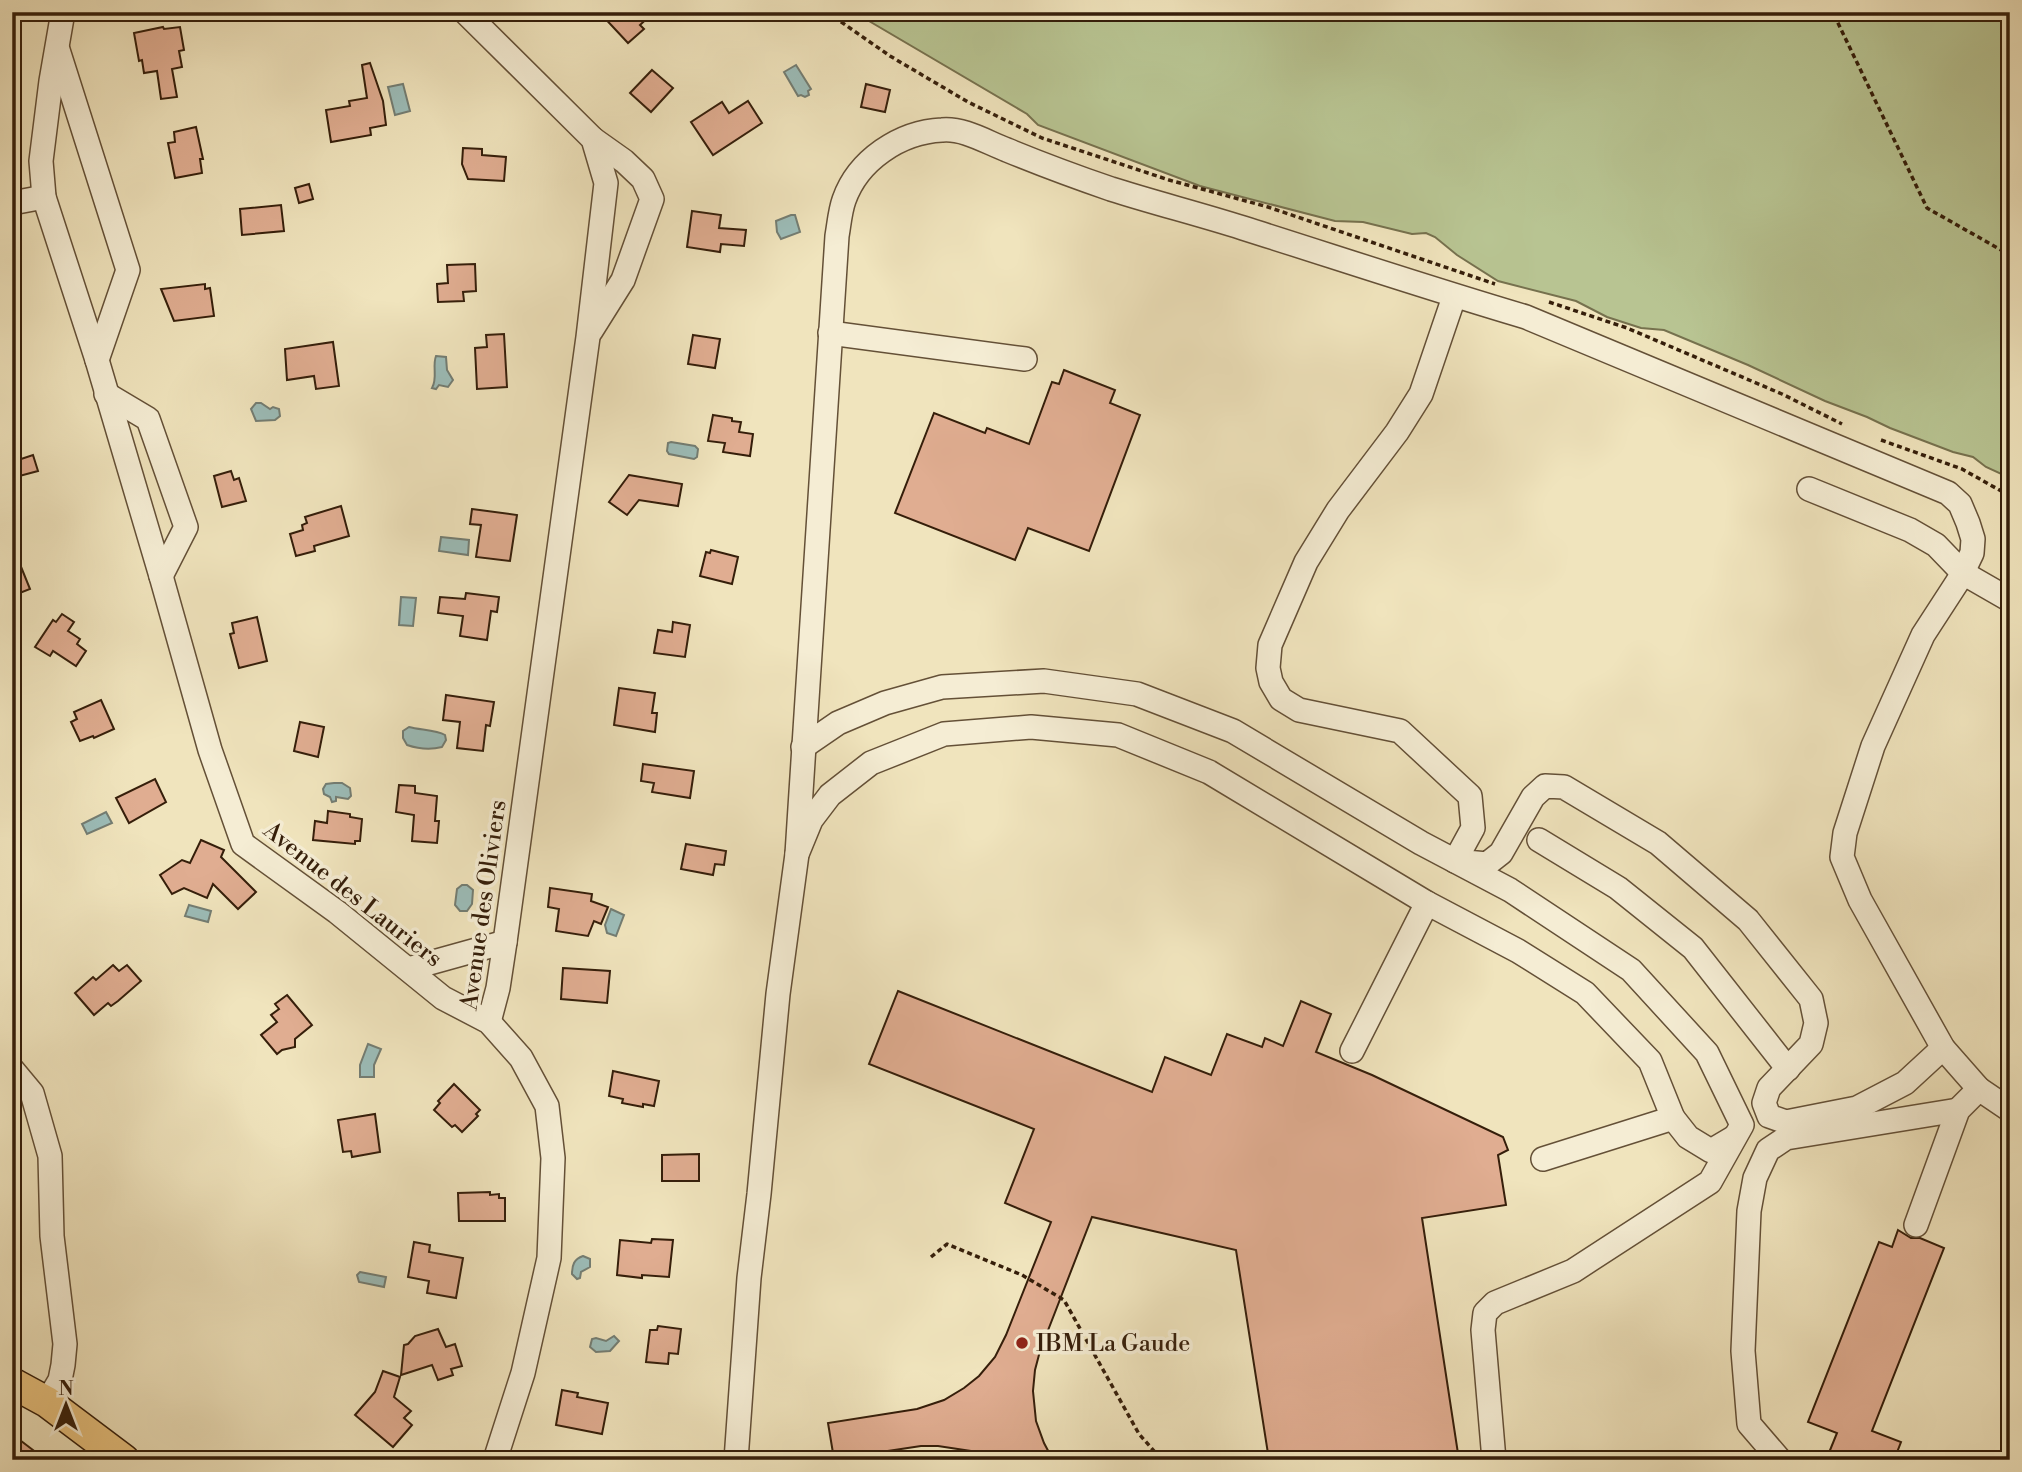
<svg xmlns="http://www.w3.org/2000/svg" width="2022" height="1472" font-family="'Libre Bodoni',serif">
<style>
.green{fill:#b8c492;stroke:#76714e;stroke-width:2}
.water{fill:#9cbdb9;stroke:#737d73;stroke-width:2}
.building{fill:#e0ad91;stroke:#351e0a;stroke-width:2}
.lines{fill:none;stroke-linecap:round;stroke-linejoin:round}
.minor-casing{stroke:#645037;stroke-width:26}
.major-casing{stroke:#351e0a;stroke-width:33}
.path{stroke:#351e0a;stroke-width:3.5;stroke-dasharray:5 3.5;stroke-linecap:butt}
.minor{stroke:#f5edd4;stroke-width:23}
.major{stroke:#e8c27e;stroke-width:30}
.poi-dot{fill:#8f2418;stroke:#f5edd4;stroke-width:2.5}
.labels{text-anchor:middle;stroke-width:7;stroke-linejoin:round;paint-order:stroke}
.street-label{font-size:24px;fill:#351e0a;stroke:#f5edd4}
.poi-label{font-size:24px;fill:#351e0a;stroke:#f5edd4;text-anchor:start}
</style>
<rect width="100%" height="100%" fill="#f0e4bd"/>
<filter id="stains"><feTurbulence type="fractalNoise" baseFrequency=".00286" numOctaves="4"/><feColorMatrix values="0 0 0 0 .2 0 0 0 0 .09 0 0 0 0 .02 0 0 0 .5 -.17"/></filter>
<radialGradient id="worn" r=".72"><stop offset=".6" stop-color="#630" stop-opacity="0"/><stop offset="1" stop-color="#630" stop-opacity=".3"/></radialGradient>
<!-- green -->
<polygon class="green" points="859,12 2010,12 2010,478 1986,467 1973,457 1953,452 1890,428 1867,417 1825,401 1748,365 1664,330 1641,328 1607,317 1576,301 1498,281 1457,255 1435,237 1426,233 1412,234 1363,222 1335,221 1200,186 1038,125 1027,114 869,21"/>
<!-- water -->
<g class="water">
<polygon points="796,65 811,89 808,91 809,95 805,97 801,95 798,96 784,72"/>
<polygon points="403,84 410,111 395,115 388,87"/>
<polygon points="791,215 795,215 800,232 781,239 777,232 776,221"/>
<path d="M436 356 446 357 447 370 453 380 448 387 439 385 436 389 432 388C438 378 432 366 436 356Z"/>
<polygon points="256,403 261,403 270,409 273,407 279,409 280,416 275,420 256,421 251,409"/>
<polygon points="671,442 695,446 698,449 697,457 694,459 669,454 667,451 668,443"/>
<polygon points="441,537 469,540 468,555 439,551"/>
<polygon points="401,597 416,598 413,626 399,625"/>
<path d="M409 727C420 730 436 730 445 735L446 740 442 747C430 750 419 749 407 745L403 738V731Z"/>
<polygon points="334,783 342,783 350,788 351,796 348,799 336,797 336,801 332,802 330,797 324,794 323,789 326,784"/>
<polygon points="106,812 112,823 87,834 82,824"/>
<polygon points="462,885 467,885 473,890 472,904 467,911 460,911 455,905 457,889"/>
<polygon points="189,905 211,911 208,922 185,916"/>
<polygon points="611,909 624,915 616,936 607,933 605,925"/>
<polygon points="368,1044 381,1049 374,1065 374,1077 360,1077 360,1065"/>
<path d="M583 1256 590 1259V1267L581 1272 580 1278 577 1279 572 1274C572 1265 574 1259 583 1256Z"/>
<polygon points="360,1272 386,1277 384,1287 359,1282 357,1275"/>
<polygon points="614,1336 619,1341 610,1351 596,1352 590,1347 592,1339 596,1338 606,1341"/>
</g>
<!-- building -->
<g class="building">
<polygon points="599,12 654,12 640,25 644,29 628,43"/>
<polygon points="163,27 164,29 180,27 184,50 179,51 182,67 172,69 177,97 161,99 157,71 144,73 142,60 139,61 134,33"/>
<polygon points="370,63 383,101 386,125 370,128 371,135 331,142 326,110 350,106 349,101 367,98 362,65"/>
<polygon points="652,70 673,88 651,112 630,93"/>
<polygon points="866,84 890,90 885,112 861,107"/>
<polygon points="748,101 762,123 713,155 691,122 722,102 729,113"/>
<polygon points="196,127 203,159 200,159 202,173 175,178 168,143 175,142 174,132"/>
<polygon points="463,148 482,149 482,155 506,157 504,181 468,179 462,164"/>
<polygon points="309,184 313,199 299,203 295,188"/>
<polygon points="281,205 284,231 242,235 240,209"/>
<polygon points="692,211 721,215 719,228 746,230 744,246 721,244 720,252 687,247"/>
<polygon points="475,264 476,291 463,292 464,301 438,302 437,284 448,283 447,265"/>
<polygon points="205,284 205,289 210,288 214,316 174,321 161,289"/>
<polygon points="504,334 507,387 477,389 475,348 487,347 486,335"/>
<polygon points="693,335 720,339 715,368 688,364"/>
<polygon points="333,342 339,386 316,389 314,376 287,380 285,349"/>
<polygon points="1064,370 1115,390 1110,403 1140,415 1089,551 1028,528 1015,560 895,513 934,413 985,433 987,428 1029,444 1052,382 1059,384"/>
<polygon points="713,415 732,418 732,421 741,422 739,432 753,434 750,456 723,452 725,443 708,441"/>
<polygon points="33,455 38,471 12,478 12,462"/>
<polygon points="231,471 234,480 239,478 246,501 222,507 214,476"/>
<polygon points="629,475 682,484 678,506 639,500 627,515 609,502"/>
<polygon points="341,506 349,536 314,546 315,551 296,556 290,534 303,530 302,525 307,523 305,517"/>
<polygon points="472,509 517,515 510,561 476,557 481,525 470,524"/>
<polygon points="13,547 30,589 12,596 12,548"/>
<polygon points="711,550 738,557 732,584 700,576 706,552 710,553"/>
<polygon points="466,593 499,597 497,612 491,611 487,640 460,636 463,616 438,613 440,597 465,599"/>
<polygon points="62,614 74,622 68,631 80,639 77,644 86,651 76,666 53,651 50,656 35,647 53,620 56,622"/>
<polygon points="257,617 267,661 239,668 230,634 234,633 232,623"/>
<polygon points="673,622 690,625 685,657 654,653 658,630 672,632"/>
<polygon points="619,688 655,693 652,713 657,713 655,732 614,725"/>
<polygon points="446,695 494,702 490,726 486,725 483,751 457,748 460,722 443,720"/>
<polygon points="101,700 114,729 94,738 93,736 80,741 71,722 77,719 74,712"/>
<polygon points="300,722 324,727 318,757 294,751"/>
<polygon points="643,764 694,771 690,798 652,792 654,783 641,781"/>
<polygon points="155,779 166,802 129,823 116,798"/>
<polygon points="399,785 415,786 415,793 437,796 435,821 439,821 437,843 412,841 414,815 396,812"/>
<polygon points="328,811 350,814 350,817 362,819 360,841 355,841 355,844 313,840 315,821 327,823"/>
<polygon points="201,840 224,850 221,857 256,892 238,909 213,884 207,898 184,888 172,894 160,875 182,860 190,863"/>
<polygon points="686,844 726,851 724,865 715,864 713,875 681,869"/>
<polygon points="550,888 592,894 591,901 608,907 601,924 594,921 588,936 556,931 559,909 548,907"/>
<polygon points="113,965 119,971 127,965 141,981 118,1001 111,1006 108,1003 94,1015 75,993 93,977 96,980"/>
<polygon points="563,968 610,971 607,1003 561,999"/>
<polygon points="898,991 1152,1092 1165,1057 1211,1075 1227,1034 1262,1047 1265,1038 1283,1046 1301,1001 1331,1014 1316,1052 1372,1075 1503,1137 1508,1150 1498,1155 1506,1205 1422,1218 1459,1460 1269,1460 1236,1250 1092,1217 1040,1351 1035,1370 1033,1391 1036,1421 1044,1443 1053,1460 991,1460 971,1451 938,1446 921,1446 834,1459 828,1423 917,1409 944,1400 964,1388 979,1376 995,1357 1006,1335 1051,1222 1005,1203 1034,1129 869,1064"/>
<polygon points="287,995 312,1025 295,1039 295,1047 282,1050 277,1054 261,1035 277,1022 271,1015 279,1009 275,1004"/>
<polygon points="613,1071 659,1081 654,1106 643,1104 643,1107 622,1103 623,1099 609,1096"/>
<polygon points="454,1084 480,1110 476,1114 478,1116 462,1132 455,1125 452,1127 434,1110 440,1103 438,1101"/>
<polygon points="375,1114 380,1152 352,1157 351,1151 343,1152 338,1120"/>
<polygon points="699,1154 699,1181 662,1181 662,1155"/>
<polygon points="490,1192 490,1195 499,1194 499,1198 505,1198 505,1221 459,1221 458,1193"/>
<polygon points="1898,1230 1911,1238 1920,1238 1944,1248 1872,1431 1901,1442 1894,1460 1826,1460 1837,1433 1808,1422 1879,1242 1892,1247"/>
<polygon points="652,1239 673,1240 669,1277 642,1275 642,1278 617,1275 620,1240 651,1243"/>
<polygon points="414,1242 430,1245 429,1252 463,1258 456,1298 427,1293 429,1281 408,1277"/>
<polygon points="658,1326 681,1329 678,1354 669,1353 668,1364 646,1362 650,1330 657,1330"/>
<polygon points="438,1329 446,1347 455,1344 462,1366 451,1369 453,1375 438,1380 432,1365 401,1375 404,1345 408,1344 415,1336"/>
<polygon points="383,1371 400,1377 394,1397 411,1411 404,1418 412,1425 393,1447 355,1415 375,1392"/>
<polygon points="562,1390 578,1393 577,1397 608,1403 602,1434 556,1425"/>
<polygon points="12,1434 46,1460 12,1460"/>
</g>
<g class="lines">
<defs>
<g id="minor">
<polyline points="63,12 51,81 41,161 44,197 97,360 161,576 210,750 243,844 337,912 443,998 489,1022 521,1058 547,1106 553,1158 549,1258 523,1373 495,1460"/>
<polyline points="465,12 593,139 606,183 588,337 505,942 498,988 489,1022"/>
<polyline points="58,50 128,270 97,360"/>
<polyline points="12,203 44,197"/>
<polyline points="1454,297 1421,394 1397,432 1338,510 1306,562 1270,645 1268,668 1271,682 1281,699 1299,710 1400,731 1470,796 1473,828 1455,861 1487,864 1501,853 1533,797 1545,786 1564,787 1658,843 1748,920 1811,999 1816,1023 1811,1044 1769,1088 1764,1103 1769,1116 1786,1122 1857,1108 1905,1083 1943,1048"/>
<polyline points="591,331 623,280 652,199 643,179 624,161 593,139"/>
<polyline points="830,333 1025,359"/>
<polyline points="106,394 148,419 186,527 161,576"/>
<polyline points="1809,489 1910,530 1936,545 1963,573 2010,600"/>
<polyline points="803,747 838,723 885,703 942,687 1044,681 1137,694 1233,731 1421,843 1510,890 1631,970 1707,1053 1742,1125 1710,1182 1573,1271 1495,1303 1485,1313 1483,1330 1494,1460"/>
<polyline points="1539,840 1618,888 1693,948 1788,1069"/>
<path d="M797 854 837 236C839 225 840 211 844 200 858 160 900 132 942 130 964 128 986 142 1007 150 1041 164 1076 177 1111 189 1155 203 1199 214 1243 228 1338 258 1431 289 1526 317L1948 493 1960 504 1968 523 1973 539 1972 553 1960 578 1923 635 1873 746 1845 833 1842 857 1860 900 1943 1048 1979 1089"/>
<polyline points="408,969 505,942"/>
<polyline points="1352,1051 1427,903"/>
<polyline points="12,1069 32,1093 50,1156 52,1236 65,1344 63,1365 60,1380 47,1402"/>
<polyline points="1543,1159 1673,1118"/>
<polyline points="1916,1225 1958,1110 1979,1089 2010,1110"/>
<polyline points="736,1460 749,1278 759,1194 778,994 797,854 811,820 830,795 871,763 944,734 1031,727 1118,735 1209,772 1427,903 1518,951 1585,993 1650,1061 1673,1118 1688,1137 1711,1151 1733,1138"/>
<polyline points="1780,1460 1749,1424 1743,1351 1749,1211 1755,1178 1768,1150 1786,1138 1958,1110"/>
</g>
<polyline id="major" points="12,1383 47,1402 124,1460"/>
</defs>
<!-- minor casing -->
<use href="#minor" class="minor-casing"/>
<!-- major casing -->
<use href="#major" class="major-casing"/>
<!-- path -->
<g class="path">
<polyline points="827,12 890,56 968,102 1042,138 1169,180 1268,207 1495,284"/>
<polyline points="1825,12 1837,21 1927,208 2010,255"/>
<polyline points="1549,302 1627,328 1782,394 1842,424"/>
<polyline points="1881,440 1962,469 2010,496"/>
<polyline points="931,1257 947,1244 1022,1275 1064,1300 1139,1434 1162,1460"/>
</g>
<!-- minor -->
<use href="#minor" class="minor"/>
<!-- major -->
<use href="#major" class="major"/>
</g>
<!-- markers -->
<circle class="poi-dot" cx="1022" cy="1343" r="7"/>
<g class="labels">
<!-- street labels -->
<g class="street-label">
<text transform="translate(353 894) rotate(38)" y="8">Avenue des Lauriers</text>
<text transform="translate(483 905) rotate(-82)" y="8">Avenue des Oliviers</text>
</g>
<!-- poi labels -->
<g class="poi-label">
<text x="1036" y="1351">IBM La Gaude</text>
</g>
</g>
<!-- margin -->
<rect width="2022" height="1472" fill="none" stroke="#f0e4bd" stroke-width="42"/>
<rect x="14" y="14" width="1994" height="1444" fill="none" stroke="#351e0a" stroke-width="3.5"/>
<rect x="21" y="21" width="1980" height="1430" fill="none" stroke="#351e0a" stroke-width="2"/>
<!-- north arrow -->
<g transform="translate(66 1405)" stroke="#f5edd4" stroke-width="5" paint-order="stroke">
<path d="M0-5L12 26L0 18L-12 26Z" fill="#351e0a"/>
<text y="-10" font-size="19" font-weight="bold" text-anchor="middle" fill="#351e0a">N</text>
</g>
<rect width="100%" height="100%" filter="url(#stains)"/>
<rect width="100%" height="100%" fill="url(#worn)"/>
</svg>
